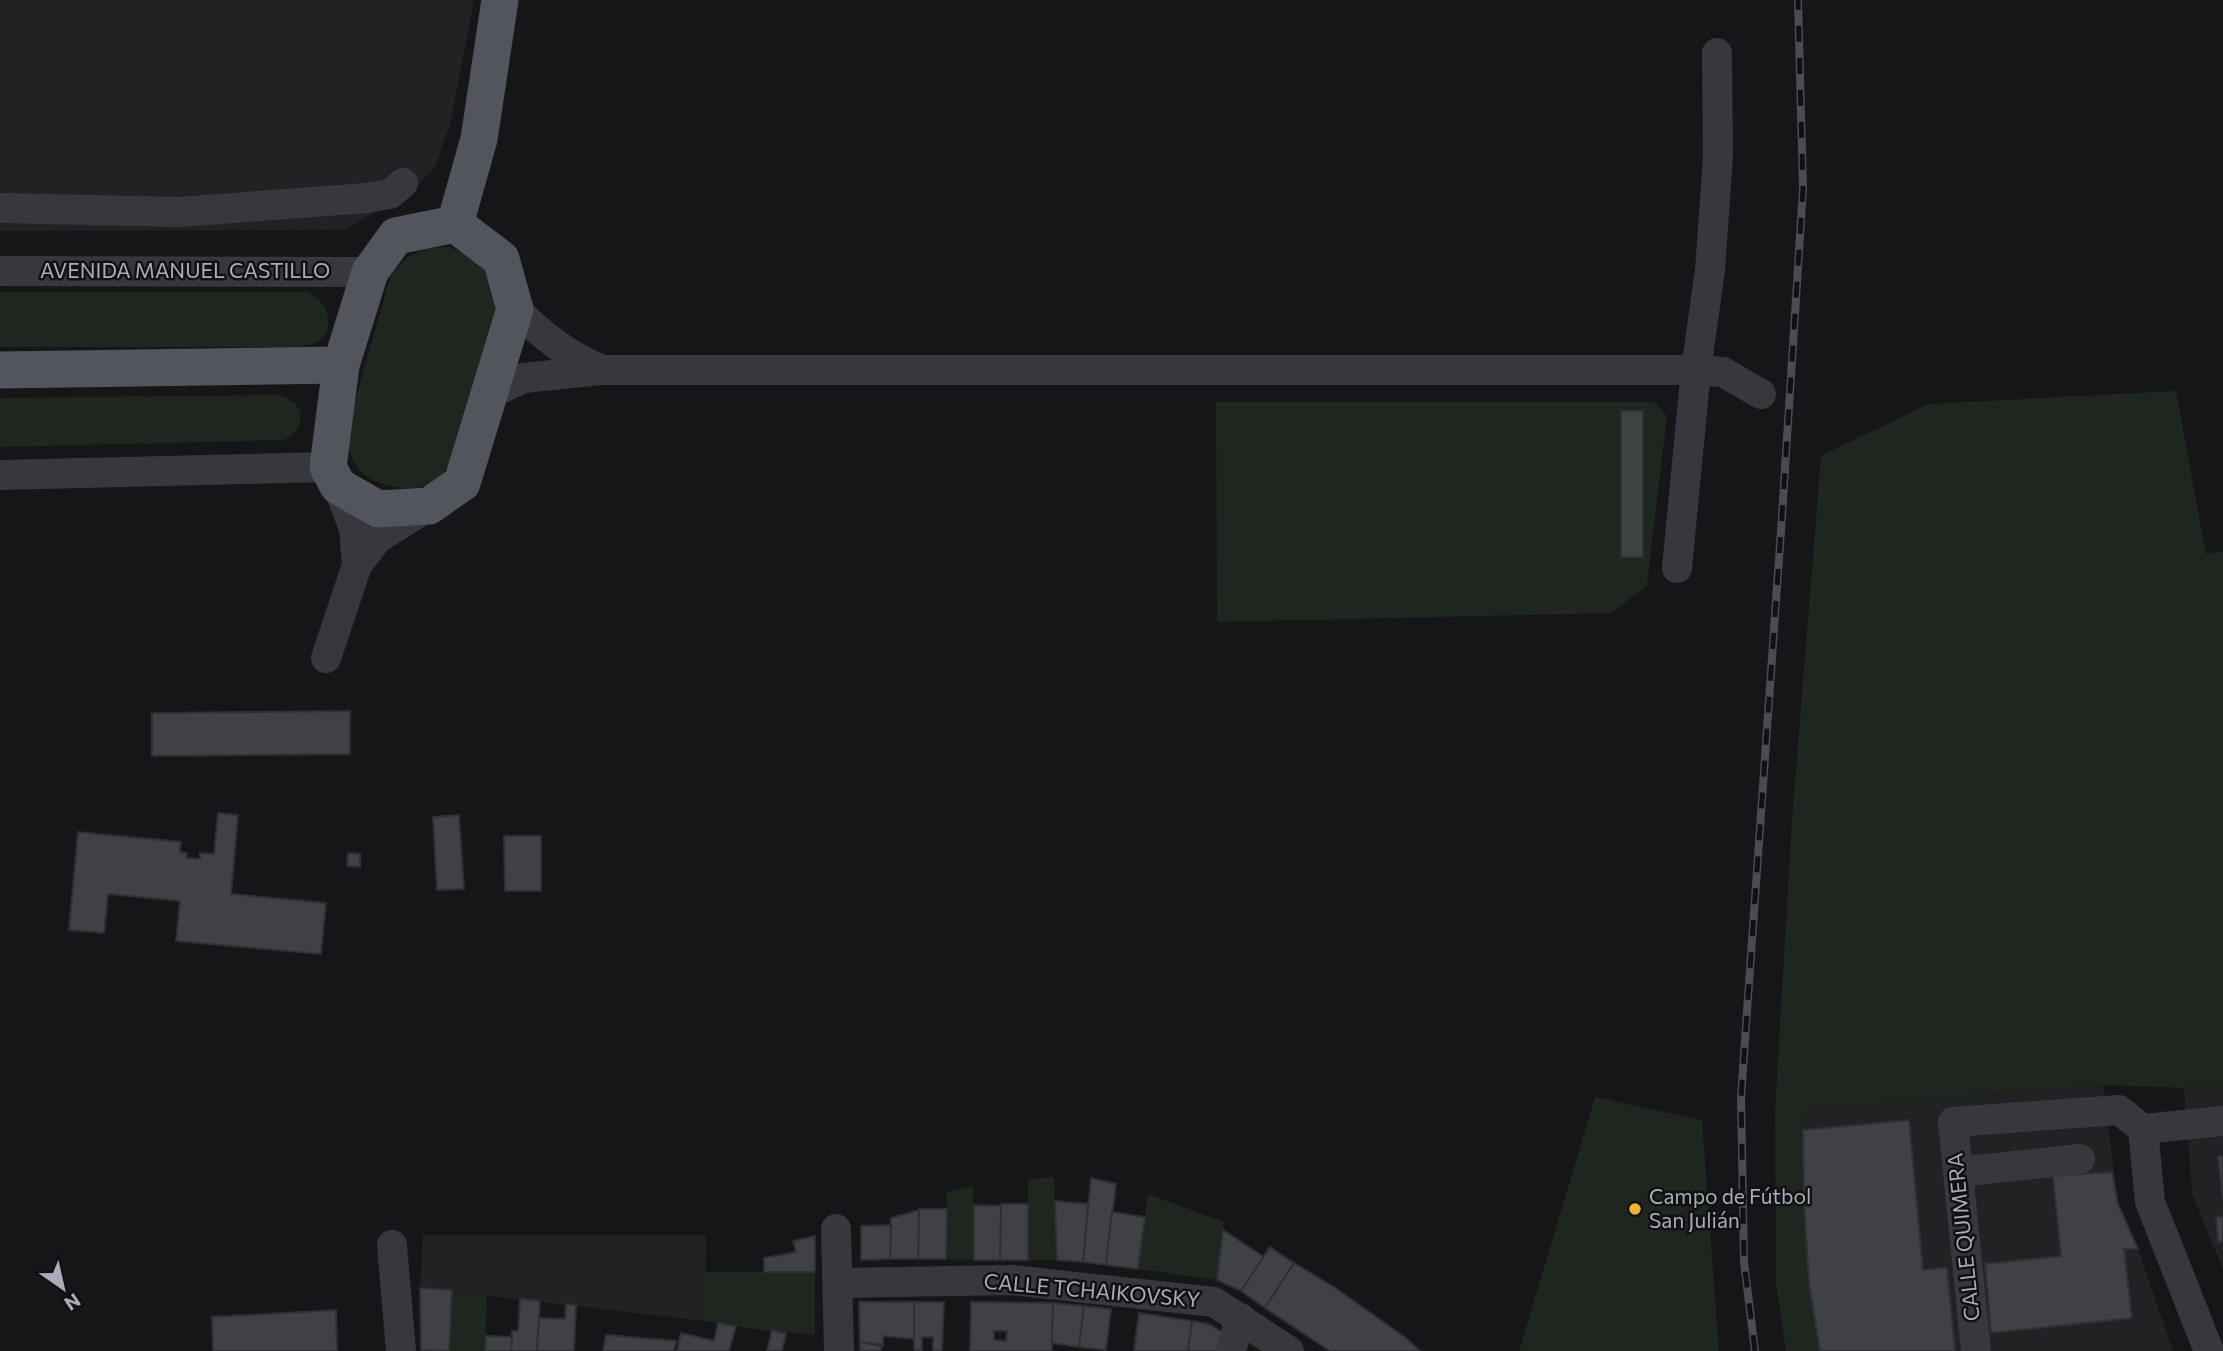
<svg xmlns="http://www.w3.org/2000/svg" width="2223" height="1351" font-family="Commissioner,sans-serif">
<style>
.built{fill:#222225}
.green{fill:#1e261f}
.building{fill:#404145;stroke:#303034;stroke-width:2;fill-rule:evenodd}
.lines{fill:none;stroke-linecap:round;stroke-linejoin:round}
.minor{stroke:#37383d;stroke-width:30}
.major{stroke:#53555c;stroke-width:37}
.rail-casing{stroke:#4a4c52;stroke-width:8}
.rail{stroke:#111113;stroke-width:5;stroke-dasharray:16;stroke-linecap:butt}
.poi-dot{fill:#f2b134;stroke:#111113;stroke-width:2.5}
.labels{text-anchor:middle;stroke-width:5;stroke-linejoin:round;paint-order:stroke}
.street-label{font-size:21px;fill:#a8adb8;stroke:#111113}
.poi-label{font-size:21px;fill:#a8adb8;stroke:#111113;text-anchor:start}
</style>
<rect width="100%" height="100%" fill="#161618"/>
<!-- built -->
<g class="built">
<polygon points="0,0 474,0 450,125 434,169 410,192 344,230 0,231"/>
<polygon points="2223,1084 2223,1270 2192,1193 2184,1088"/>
<polygon points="2103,1085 2118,1204 2138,1249 2173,1351 1820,1351 1809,1283 1804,1203 1803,1109"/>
<polygon points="423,1235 706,1235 705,1321 420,1288"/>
</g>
<!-- green -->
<g class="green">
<path d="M449 247 473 257 493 277 499 313 453 462C444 472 436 481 423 486 416 489 404 488 396 487 362 481 350 466 346 432L391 275C409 252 421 248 449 247Z"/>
<path d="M0 292H307C325 301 331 313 327 333L317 342 301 347H0Z"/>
<path d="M2176 391 2206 554 2223 551V1084L2184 1088 2103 1085 1804 1109C1802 1191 1807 1270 1820 1351H1786L1776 1284 1775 1111 1792 819 1821 456 1928 404Z"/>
<path d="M276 395C304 399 310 427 284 440L0 447V398Z"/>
<polygon points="1216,402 1654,402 1667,416 1647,585 1612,613 1217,622"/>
<polygon points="1595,1097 1702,1120 1719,1351 1519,1351"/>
<polygon points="1054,1177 1057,1260 1028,1260 1028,1179"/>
<polygon points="973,1186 974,1260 946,1259 947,1192"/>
<polygon points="1148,1194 1224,1222 1217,1280 1138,1269"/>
<polygon points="705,1272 815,1272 815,1335 787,1332 786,1334 705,1321"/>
<polygon points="452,1290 487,1295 485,1351 449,1351"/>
</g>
<!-- building -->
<g class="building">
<rect x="1621" y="411" width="22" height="146"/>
<polygon points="350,711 350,754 152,756 152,713"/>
<polygon points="218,813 238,815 231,894 326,903 321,954 176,941 180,901 108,894 104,933 69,930 78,832 181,842 180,852 187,853 186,858 200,859 200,853 214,854"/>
<polygon points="459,815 464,889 437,890 433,817"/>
<polygon points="504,836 541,836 541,891 505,891"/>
<polygon points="348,853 360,854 360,867 347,866"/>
<polygon points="1909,1120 1923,1270 1947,1267 1955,1351 1820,1351 1809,1283 1804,1203 1803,1130"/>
<polygon points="2218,1156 2223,1156 2223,1200 2221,1185"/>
<polygon points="2112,1172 2118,1204 2138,1249 2124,1249 2132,1318 1991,1333 1985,1264 2061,1256 2053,1176"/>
<polygon points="1091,1178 1116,1184 1106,1265 1083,1262"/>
<polygon points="1055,1201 1088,1204 1083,1262 1057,1260"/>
<polygon points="1001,1204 1028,1204 1028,1260 1000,1260"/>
<polygon points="974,1205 1001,1206 1000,1260 974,1260"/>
<polygon points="919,1209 947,1209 946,1259 918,1259"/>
<polygon points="919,1210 918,1259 890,1259 891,1218"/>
<polygon points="1112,1212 1145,1217 1138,1269 1106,1265"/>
<polygon points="2223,1216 2223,1241 2218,1242 2216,1217"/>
<polygon points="891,1225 890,1259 861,1260 861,1226"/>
<polygon points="1223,1230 1264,1257 1241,1291 1217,1280"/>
<polygon points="815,1236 815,1272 764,1272 764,1258 796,1252 793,1241"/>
<polygon points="1270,1247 1294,1263 1265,1308 1241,1291"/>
<polygon points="1294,1263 1334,1287 1406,1338 1420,1351 1330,1351 1265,1308"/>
<polygon points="420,1288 452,1290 449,1351 421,1350"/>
<polygon points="520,1299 540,1301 537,1351 511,1351 512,1331 518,1331"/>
<polygon points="859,1302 914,1302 914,1339 883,1336 883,1345 860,1342"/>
<polygon points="914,1302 944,1302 942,1351 933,1351 933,1337 922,1337 922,1351 914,1350"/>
<path d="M971 1302 1053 1303 1052 1351H970ZM994 1331H1007L1006 1341 994 1340Z"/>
<polygon points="1053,1303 1084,1306 1079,1347 1052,1343"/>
<polygon points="566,1304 576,1305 574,1351 537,1351 539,1318 565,1319"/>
<polygon points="1084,1306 1111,1309 1106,1350 1079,1347"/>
<polygon points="336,1310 337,1351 213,1351 212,1317"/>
<polygon points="1139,1313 1192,1321 1188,1351 1134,1351"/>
<polygon points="1192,1321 1209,1324 1228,1336 1224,1351 1188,1351"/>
<polygon points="718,1323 736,1326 729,1351 677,1351 681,1333 714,1341"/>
<polygon points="772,1330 786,1334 782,1351 767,1351"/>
<polygon points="606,1335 676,1341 674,1351 603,1351"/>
<polygon points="486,1336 512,1337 511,1351 485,1351"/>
<polygon points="860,1342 882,1346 880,1351 860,1351"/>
</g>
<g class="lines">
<!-- minor -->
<g class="minor">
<polyline points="0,208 179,212 367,198 390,194 403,183"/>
<polyline points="0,271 370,272"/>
<path d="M515 309C541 334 566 355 600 369"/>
<polyline points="489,394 524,378 600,370 1696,370 1723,372 1761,394"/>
<polyline points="0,475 328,467"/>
<polyline points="338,486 354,529 357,565"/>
<polyline points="1677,568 1696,370 1710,270 1718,157 1717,53"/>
<polyline points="326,658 357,565 378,538 429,506"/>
<polyline points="2143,1129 2223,1121"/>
<polyline points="1958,1172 2080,1159"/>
<polyline points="836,1229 839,1351"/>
<polyline points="392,1245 401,1351"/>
<polyline points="838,1283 1012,1280 1214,1302 1289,1351"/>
<polyline points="1231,1351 1240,1318"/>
<polyline points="1976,1351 1953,1122 2119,1110 2143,1129 2150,1202 2209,1351"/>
</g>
<!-- major -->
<g class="major">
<polygon points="455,224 501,259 515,309 462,483 429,506 378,509 338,486 328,467 341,365 370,272 396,236"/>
<polyline points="455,224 479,139 500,0"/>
<polyline points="0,370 341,365"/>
</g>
<defs>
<polyline id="rail" points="1755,1351 1744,1262 1741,1097 1782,516 1803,189 1798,0"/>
</defs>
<!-- rail casing -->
<use href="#rail" class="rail-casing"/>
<!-- rail -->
<use href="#rail" class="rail"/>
</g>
<!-- markers -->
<circle class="poi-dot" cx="1635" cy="1209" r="7"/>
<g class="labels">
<!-- street labels -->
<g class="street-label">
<text x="185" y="278">AVENIDA MANUEL CASTILLO</text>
<text transform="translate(1964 1237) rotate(-96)" y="7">CALLE QUIMERA</text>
<text transform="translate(1092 1291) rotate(5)" y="7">CALLE TCHAIKOVSKY</text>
</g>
<!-- poi labels -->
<g class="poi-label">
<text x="1649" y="1204">Campo de Fútbol<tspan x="1649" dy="24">San Julián</tspan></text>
</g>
</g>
<!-- north arrow -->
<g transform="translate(63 1288) rotate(146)" stroke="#111113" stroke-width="5" paint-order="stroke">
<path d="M0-5L12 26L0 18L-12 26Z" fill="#a8adb8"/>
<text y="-10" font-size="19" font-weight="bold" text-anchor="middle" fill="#a8adb8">N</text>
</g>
</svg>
